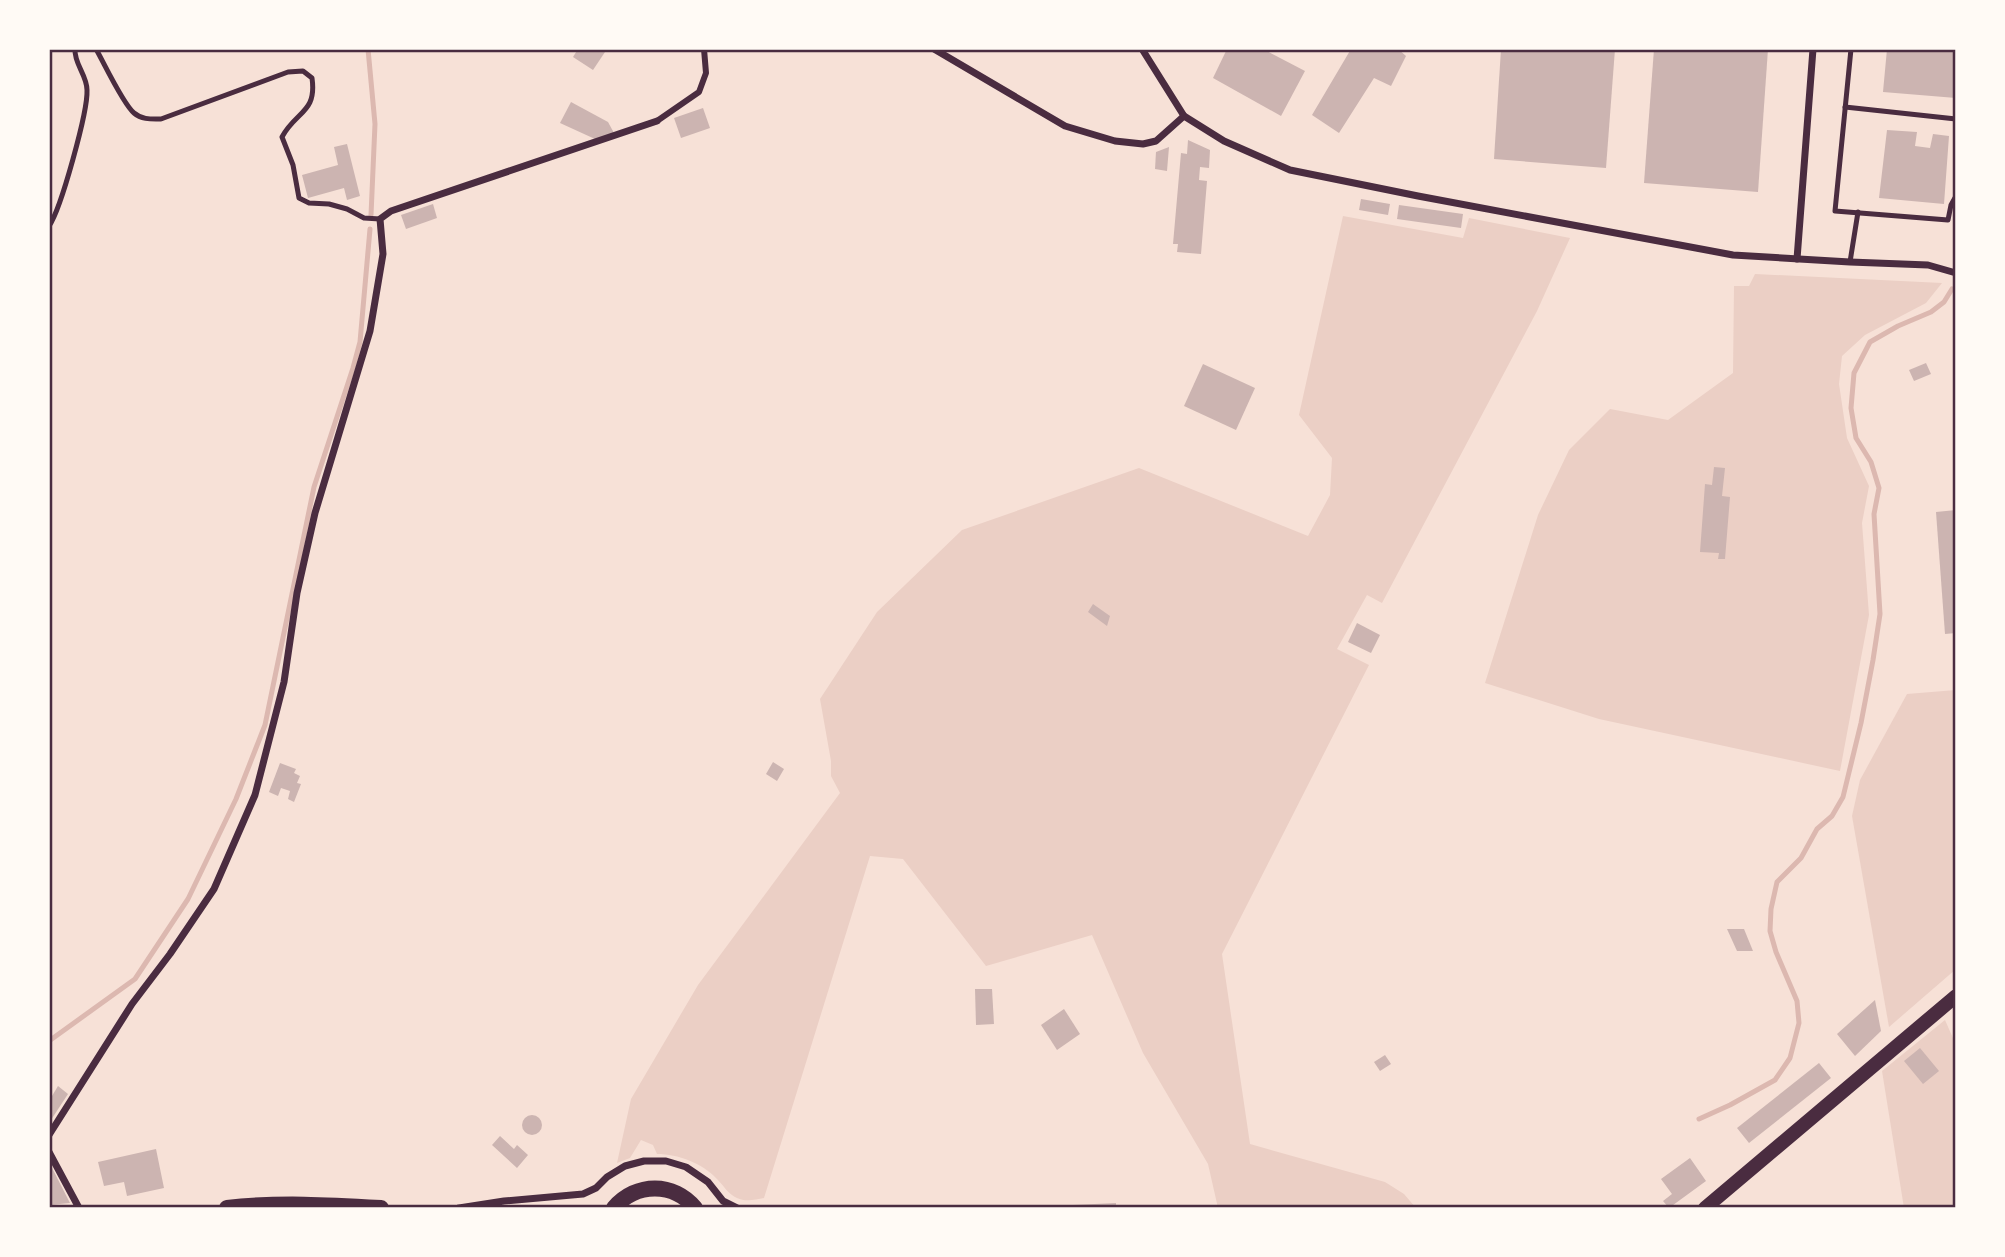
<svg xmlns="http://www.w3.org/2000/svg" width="2005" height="1257" font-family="'Zilla Slab',serif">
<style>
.green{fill:#ebcfc5}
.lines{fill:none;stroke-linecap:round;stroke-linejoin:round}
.stream{stroke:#dcb8b0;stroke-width:5}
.building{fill:#ccb4b1}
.service{stroke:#4a2c40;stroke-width:5}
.pedestrian{stroke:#4a2c40;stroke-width:6}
.minor{stroke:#4a2c40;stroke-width:7}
.secondary{stroke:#4a2c40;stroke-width:14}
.primary{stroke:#4a2c40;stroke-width:16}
.neatline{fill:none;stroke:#4a2c40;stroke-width:2.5}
</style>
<rect width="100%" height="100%" fill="#f7e1d7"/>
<!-- green -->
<g class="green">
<path d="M1343 216 1463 238 1469 218 1570 238 1537 311 1382 603 1367 595 1337 649 1369 665 1222 954 1250 1144 1385 1182 1404 1194 1416 1208H1218L1208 1164 1143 1053 1092 935 986 966 903 859 870 856 764 1198C755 1200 745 1202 737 1198 729 1195 723 1185 717 1179 702 1163 678 1154 657 1154L653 1145 641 1140 630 1158 617 1163 631 1099 698 985 840 793 831 776V761L820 699 877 612 962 530 1139 468 1308 536 1330 495 1332 458 1299 415Z"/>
<polygon points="1755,274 1942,283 1926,303 1865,335 1842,356 1839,384 1847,438 1869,486 1862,523 1869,615 1840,771 1599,719 1485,683 1538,515 1569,450 1610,409 1668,420 1733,373 1734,286 1749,286"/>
<polygon points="1956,690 1956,969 1889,1027 1852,816 1860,780 1907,694"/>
<polygon points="1945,1020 1956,1045 1956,1208 1904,1208 1882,1071"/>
</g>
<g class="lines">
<!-- stream -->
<g class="stream">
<polyline points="368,49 375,124 371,215"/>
<polyline points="49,1041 135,979 188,899 236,799 265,725 314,487 353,368 360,342 370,229"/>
<polyline points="1699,1119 1730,1105 1775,1080 1790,1058 1799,1023 1797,1001 1776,952 1770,931 1771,909 1777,882 1801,858 1817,829 1832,816 1843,797 1861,723 1873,660 1880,614 1874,514 1879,488 1871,462 1856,438 1851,408 1854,373 1870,342 1898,326 1931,312 1944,302 1952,289"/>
</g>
</g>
<!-- building -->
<g class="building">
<polygon points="578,49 607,49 593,70 573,57"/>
<polygon points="1227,49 1263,49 1305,71 1281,116 1213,78"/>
<polygon points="1351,49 1398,49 1406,56 1391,86 1374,78 1339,133 1312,115"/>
<polygon points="1501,49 1615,49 1606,168 1494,159"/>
<polygon points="1654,49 1768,49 1758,192 1644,183"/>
<polygon points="1887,49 1956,49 1956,98 1883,92"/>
<polygon points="571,102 608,122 614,133 595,139 560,123"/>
<polygon points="703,108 710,128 681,138 674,118"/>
<polygon points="1887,130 1917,132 1915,146 1930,148 1933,134 1949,136 1944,204 1879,198"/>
<polygon points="1188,140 1210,150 1209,168 1200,167 1199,180 1207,181 1201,254 1177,252 1178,244 1173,244 1181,153 1187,154"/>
<polygon points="347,144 360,196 347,200 344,188 308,198 302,175 338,165 334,147"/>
<polygon points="1169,147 1167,171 1155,169 1156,152"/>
<polygon points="1361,199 1390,204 1388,215 1359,210"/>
<polygon points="433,204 437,218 406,229 401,215"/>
<polygon points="1399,205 1463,214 1461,228 1397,219"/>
<polygon points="1926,363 1931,374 1914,381 1909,370"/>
<polygon points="1203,364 1255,388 1236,430 1184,406"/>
<polygon points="1714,467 1725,468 1722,496 1730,497 1725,559 1718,559 1719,553 1700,552 1705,484 1712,485"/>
<polygon points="1956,510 1956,633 1945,634 1936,512"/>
<polygon points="1093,604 1110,616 1107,626 1088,612"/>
<polygon points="1357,623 1380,635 1371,653 1348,642"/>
<polygon points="773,762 784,769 777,781 766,774"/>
<polygon points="280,763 296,769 294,773 300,776 297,783 301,784 294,802 288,799 290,791 281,788 278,796 269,792"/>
<polygon points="1727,929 1744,929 1753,951 1737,951"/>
<polygon points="975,989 992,989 994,1024 976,1025"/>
<polygon points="1875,1000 1881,1031 1855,1056 1837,1034"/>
<polygon points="1064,1009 1080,1034 1057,1050 1041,1025"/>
<polygon points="1920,1048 1939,1071 1923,1084 1904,1061"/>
<polygon points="1385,1055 1391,1064 1380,1071 1374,1062"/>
<polygon points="1819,1063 1831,1078 1749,1143 1737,1128"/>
<polygon points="58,1086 68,1094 49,1123 49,1101"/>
<circle cx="532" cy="1125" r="10"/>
<polygon points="500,1136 514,1149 517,1145 528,1155 517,1168 492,1145"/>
<polygon points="156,1149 164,1188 127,1196 124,1182 104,1186 98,1162"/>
<polygon points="1690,1158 1706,1181 1669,1208 1663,1201 1672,1194 1661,1179"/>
<polygon points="49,1162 70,1203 49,1205"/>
<polygon points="1116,1203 1116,1208 1073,1208 1073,1205"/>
</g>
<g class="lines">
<!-- service -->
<g class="service">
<path d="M96 49C104 63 123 104 134 113 142 120 152 119 161 119L288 72 303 71 312 78C317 113 296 111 282 137L293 165 299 198 309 203 329 204 347 209 364 218 380 219"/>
<polyline points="1851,49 1835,211 1948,220 1951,205 1956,196"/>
<polyline points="1845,107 1956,119"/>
<path d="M49 226C61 209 88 111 87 90 87 75 74 64 75 49"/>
<polyline points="1850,262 1858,212"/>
</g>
<!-- pedestrian -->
<polyline class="pedestrian" points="657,121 699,92 706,73 704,49"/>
<!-- minor -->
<g class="minor">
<polyline points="934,49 1065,126 1115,141 1143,144 1156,141 1184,116"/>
<polyline points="1142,49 1184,116 1224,141 1290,170 1418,196 1733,255 1850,262 1928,265 1956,273"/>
<polyline points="1797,259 1813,49"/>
<polyline points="49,1135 132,1004 170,954 214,889 255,795 284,682 297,593 315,513 370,331 383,254 380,219 391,211 657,121"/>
<polyline points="49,1152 79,1208"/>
<polyline points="459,1208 504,1201 583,1194 596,1188 607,1177 625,1166 644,1161 666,1161 686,1167 708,1182 723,1201 737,1208"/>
</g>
<!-- secondary -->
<polyline class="secondary" points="1705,1208 1956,996"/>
<!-- primary -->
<g class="primary">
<path d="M227 1208C278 1202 330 1205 381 1208"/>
<path d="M614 1208C636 1182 674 1182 695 1208"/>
</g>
</g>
<!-- border -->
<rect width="2005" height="1257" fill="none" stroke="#fffaf5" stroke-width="102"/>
<rect x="51" y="51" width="1903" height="1155" class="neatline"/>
</svg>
